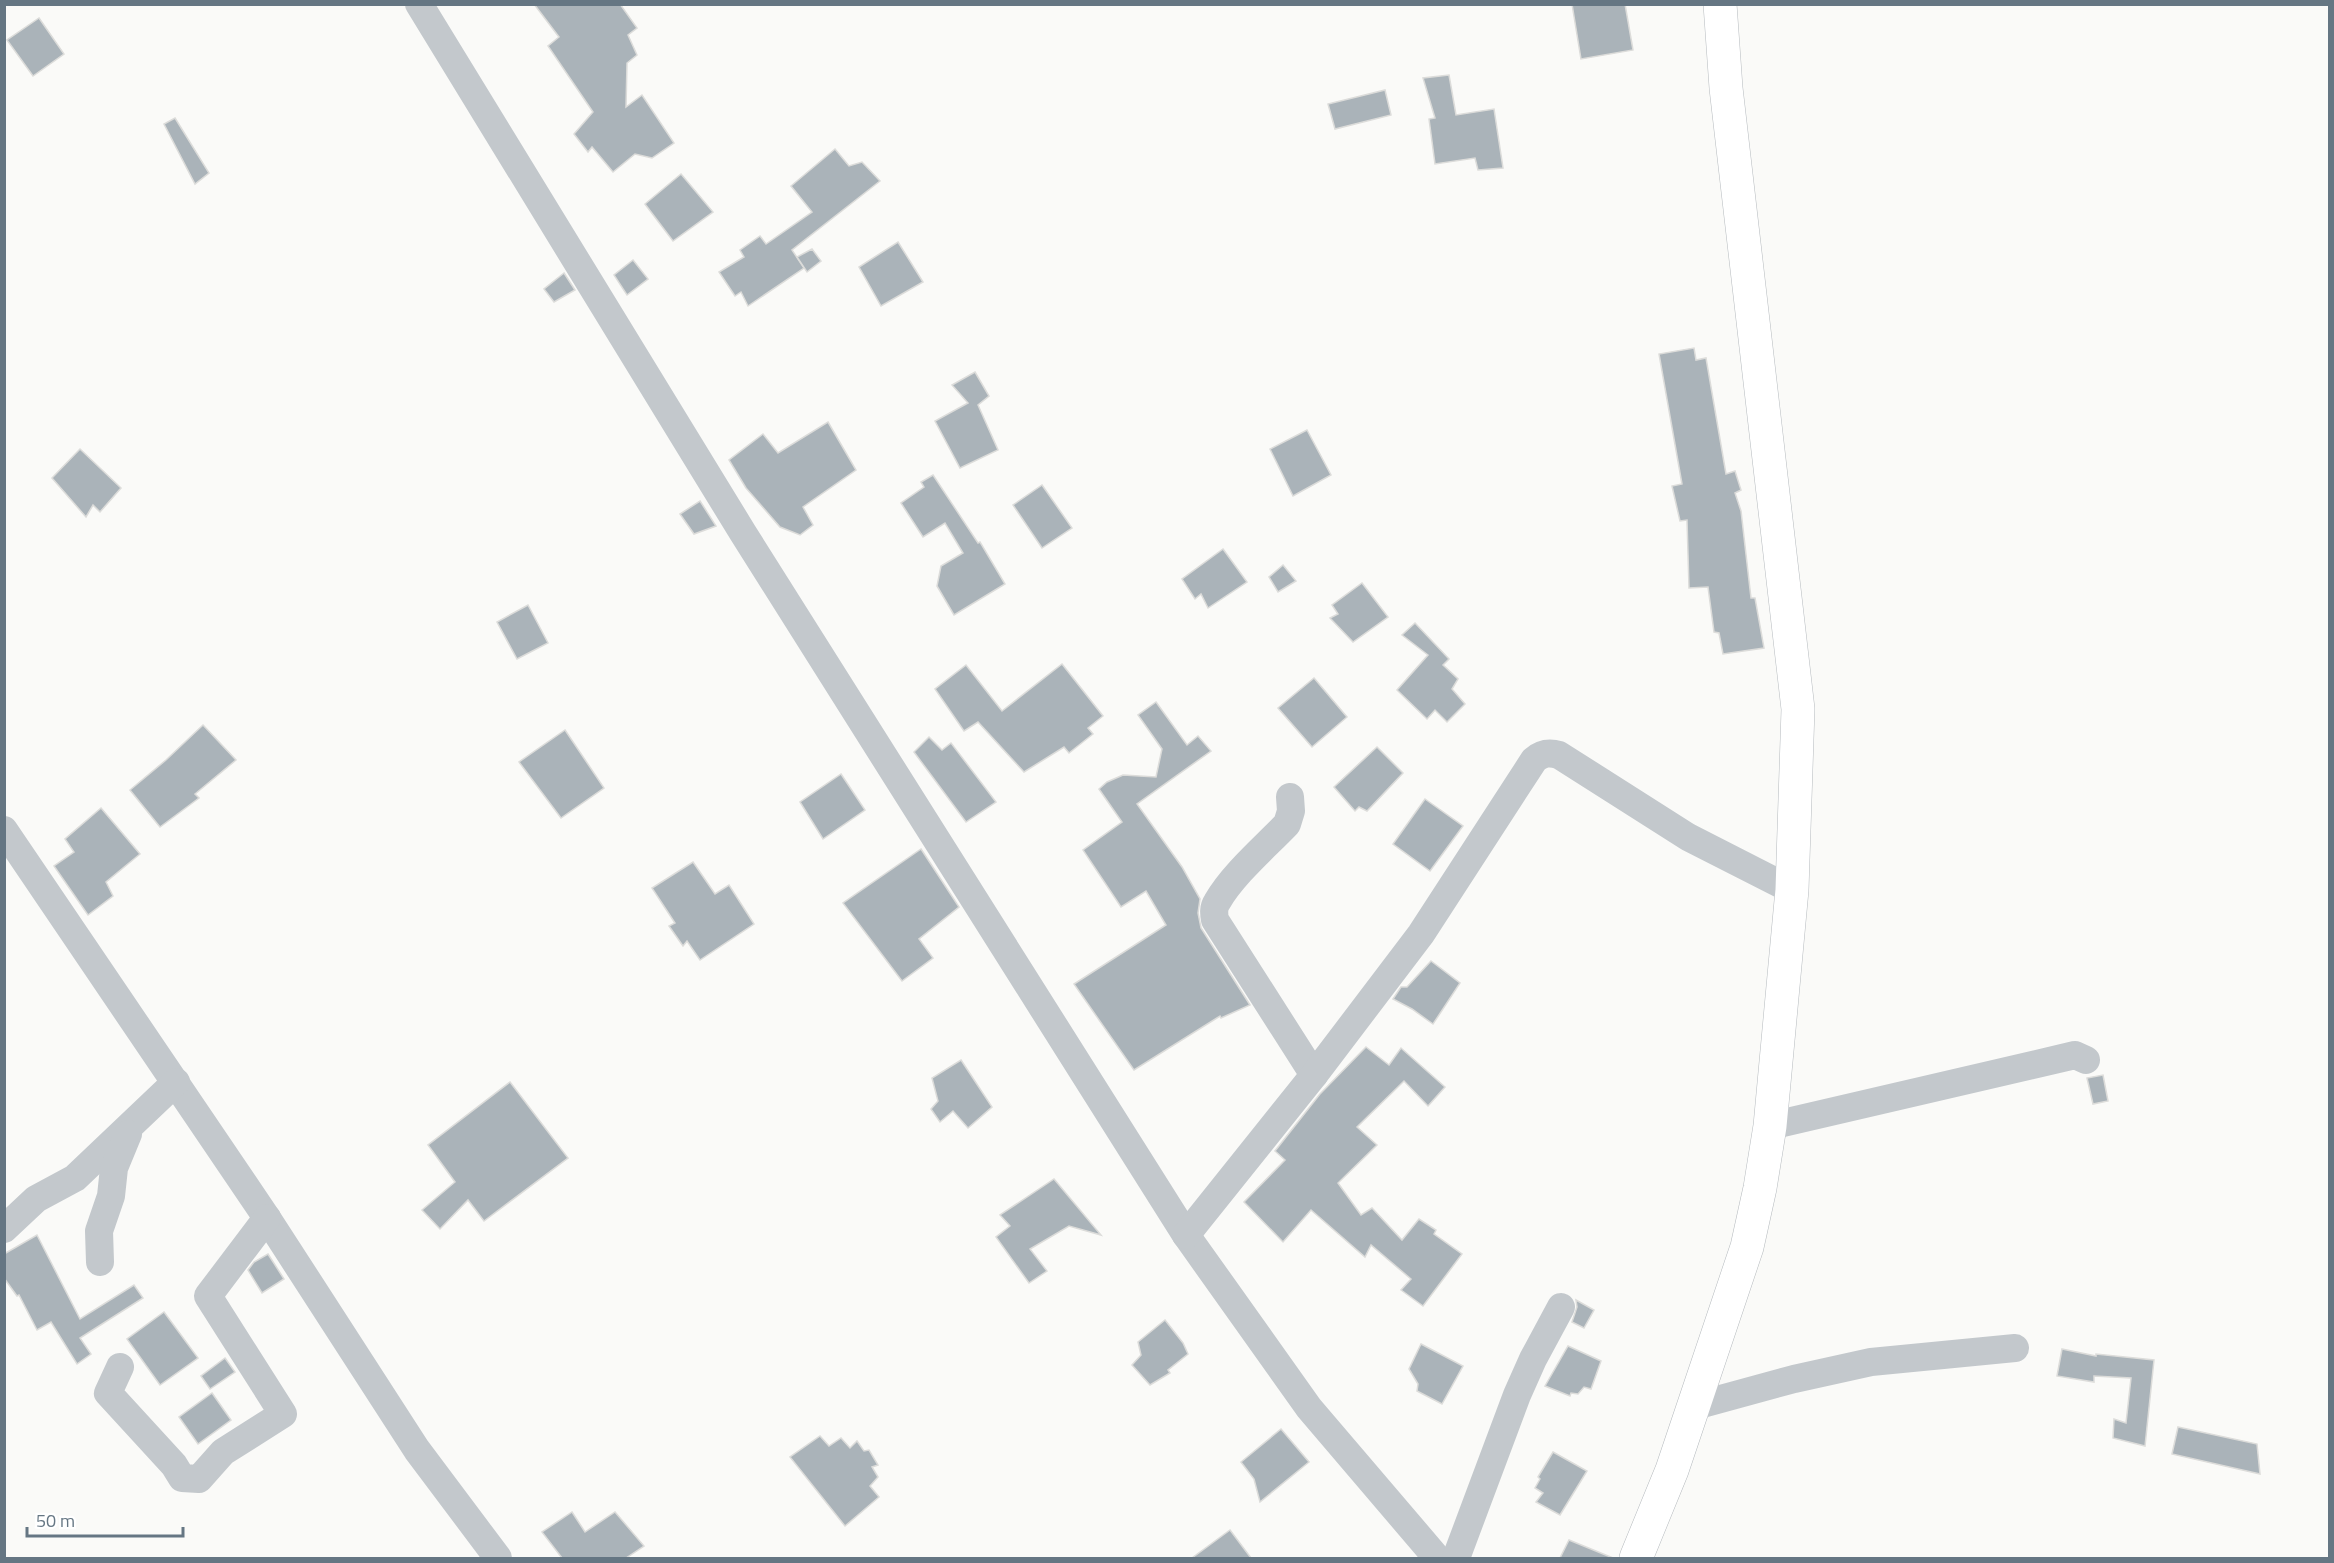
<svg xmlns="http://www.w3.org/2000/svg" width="2334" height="1563" font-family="'Titillium Web',sans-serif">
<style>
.building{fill:#aab3b9;stroke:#dcdcda;stroke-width:1.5}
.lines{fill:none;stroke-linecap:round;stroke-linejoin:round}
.major-casing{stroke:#b5babe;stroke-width:34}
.minor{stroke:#c3c8cc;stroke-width:28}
.major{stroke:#fff;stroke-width:33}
</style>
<rect width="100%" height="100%" fill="#fafaf8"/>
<!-- building -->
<g class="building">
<polygon points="534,4 620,4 637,28 628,35 637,55 627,63 626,107 642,95 674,143 652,158 635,154 613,172 592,147 588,152 574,134 593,112 548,46 559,37"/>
<polygon points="1572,4 1625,4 1633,50 1581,59"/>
<polygon points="39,18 64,54 33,76 7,40"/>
<polygon points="1449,75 1456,115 1494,109 1503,168 1478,170 1475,158 1435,164 1429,119 1435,118 1423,78"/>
<polygon points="1385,90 1391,115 1335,129 1328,104"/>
<polygon points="175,118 209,173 195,184 164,124"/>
<polygon points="835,149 849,166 862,162 880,181 792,250 804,268 748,306 741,292 735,296 719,272 744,257 740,250 760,236 766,244 812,212 791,186"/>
<polygon points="681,174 713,212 673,241 645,204"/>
<polygon points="898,242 923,282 881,306 859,267"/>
<polygon points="812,249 821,261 807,272 797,257"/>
<polygon points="633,260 648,279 627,295 614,275"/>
<polygon points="564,273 575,290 554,302 544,289"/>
<polygon points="1694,348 1696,360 1706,358 1726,474 1735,471 1741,490 1735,493 1741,511 1751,598 1755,598 1764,648 1723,654 1719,633 1714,632 1708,587 1689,588 1687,520 1680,521 1672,486 1682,484 1659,354"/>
<polygon points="975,372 989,396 978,405 998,450 960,468 935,421 968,403 952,385"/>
<polygon points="828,422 856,470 803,507 813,525 800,535 780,527 746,488 729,460 763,434 778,453"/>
<polygon points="1307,430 1331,475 1293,496 1270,449"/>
<polygon points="80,449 121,488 100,512 93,505 86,517 52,478"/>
<polygon points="933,475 978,543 980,542 1005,584 954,615 937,586 941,566 963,553 945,523 923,537 901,503 924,487 921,482"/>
<polygon points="1042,485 1072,528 1042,548 1013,505"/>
<polygon points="700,501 716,526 694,534 680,514"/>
<polygon points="1223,549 1247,582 1208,608 1201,594 1195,599 1182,579"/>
<polygon points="1283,565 1296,581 1278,592 1269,577"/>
<polygon points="1362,583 1388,617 1353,642 1330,618 1338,614 1332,605"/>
<polygon points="528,605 548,643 517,659 497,622"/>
<polygon points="1415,623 1449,659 1443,665 1458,679 1452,689 1465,704 1447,722 1435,710 1427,719 1397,690 1428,655 1402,635"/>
<polygon points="1062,664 1103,716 1088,728 1093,734 1069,753 1064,747 1024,772 978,722 964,731 935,689 966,665 1002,711"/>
<polygon points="1314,678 1347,717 1312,747 1278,708"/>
<polygon points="1156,702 1187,745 1198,736 1211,751 1137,804 1182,867 1200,899 1198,913 1201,928 1250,1005 1221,1018 1220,1016 1134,1070 1074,984 1166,925 1146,891 1121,907 1083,850 1122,822 1099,789 1107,782 1123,775 1156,777 1162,749 1138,715"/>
<polygon points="203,725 236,760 195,794 199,798 160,827 130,790 166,760"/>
<polygon points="565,730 604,788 561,818 519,762"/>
<polygon points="929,737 942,750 951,743 996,802 966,822 914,752"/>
<polygon points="1377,747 1403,773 1367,811 1359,807 1355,811 1334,787"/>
<polygon points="841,774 865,810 823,839 800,802"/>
<polygon points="1425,799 1463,826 1430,871 1393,844"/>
<polygon points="101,808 140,854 106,882 113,896 88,915 54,866 74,852 65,839"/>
<polygon points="921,849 959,907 919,939 933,958 902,981 843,903"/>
<polygon points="693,862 715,894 729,885 754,924 700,960 687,941 683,946 669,926 675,923 652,888"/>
<polygon points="1431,961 1460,983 1433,1024 1412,1009 1393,999 1401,987 1407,987"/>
<polygon points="1366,1047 1389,1065 1401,1048 1445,1087 1428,1106 1404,1081 1357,1127 1377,1145 1338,1183 1361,1215 1372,1208 1402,1240 1419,1219 1436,1230 1434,1234 1462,1254 1423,1306 1401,1290 1411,1279 1371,1245 1365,1257 1311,1210 1283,1242 1244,1202 1285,1160 1275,1151 1320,1094"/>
<polygon points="961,1060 992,1107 968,1128 953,1111 940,1122 931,1109 938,1101 932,1078"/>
<polygon points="2103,1075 2108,1101 2093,1104 2087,1078"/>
<polygon points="510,1082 568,1158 484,1221 468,1200 440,1229 422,1210 455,1182 428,1145"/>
<polygon points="1054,1179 1101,1235 1069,1226 1030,1249 1047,1271 1029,1283 996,1237 1010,1226 1000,1215"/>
<polygon points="37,1235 80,1319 134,1285 143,1298 80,1338 91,1354 77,1364 51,1322 37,1330 19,1295 17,1296 4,1278 4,1254"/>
<polygon points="268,1254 284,1279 262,1293 248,1270 254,1262"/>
<polygon points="1576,1300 1594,1310 1584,1328 1572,1322 1577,1307"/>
<polygon points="164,1312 198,1358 160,1385 127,1339"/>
<polygon points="1165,1320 1183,1343 1188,1354 1168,1370 1170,1373 1150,1385 1132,1365 1141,1355 1138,1342"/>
<polygon points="1421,1344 1463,1366 1442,1404 1417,1391 1418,1384 1409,1369"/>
<polygon points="1568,1346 1601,1361 1591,1389 1584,1387 1578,1394 1571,1393 1570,1396 1545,1386"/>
<polygon points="2062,1349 2096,1356 2096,1354 2154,1360 2145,1446 2113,1438 2114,1419 2126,1423 2131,1378 2094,1376 2094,1382 2057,1376"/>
<polygon points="225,1358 235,1372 210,1389 201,1376"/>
<polygon points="212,1393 231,1420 198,1444 179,1417"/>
<polygon points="2178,1427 2257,1444 2260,1474 2172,1454"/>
<polygon points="1281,1429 1309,1462 1260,1502 1254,1479 1241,1462"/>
<polygon points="820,1436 829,1446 841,1438 850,1448 857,1441 864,1451 869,1450 878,1465 872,1467 878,1477 870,1486 879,1497 845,1526 790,1457"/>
<polygon points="1553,1452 1587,1471 1560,1515 1536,1502 1543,1493 1535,1488 1540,1479 1538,1477"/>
<polygon points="572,1512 585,1532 615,1512 644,1546 626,1558 562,1558 542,1532"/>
<polygon points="1230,1530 1251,1558 1192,1558"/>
<polygon points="1569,1540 1613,1558 1560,1558"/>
</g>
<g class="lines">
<defs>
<polyline id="major" points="1636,1558 1672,1470 1747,1247 1760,1188 1770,1126 1792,890 1798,709 1726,88 1720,4"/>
</defs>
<!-- major casing -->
<use href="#major" class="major-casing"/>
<!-- minor -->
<g class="minor">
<polyline points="419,4 743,533 1186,1235 1309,1408 1437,1558"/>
<path d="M1290 797 1291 811 1287 824C1265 847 1233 874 1217 902 1213 908 1214 914 1215 920L1314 1075"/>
<polyline points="4,830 267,1218 417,1450 498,1558"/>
<polyline points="1770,1126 2075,1055 2086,1060"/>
<polyline points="4,1229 36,1199 75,1178 176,1082"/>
<path d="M1186 1235 1314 1075 1421 934 1534 760C1542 753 1549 752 1559 755L1688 837 1792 890"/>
<polyline points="100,1262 99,1231 111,1196 114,1168 128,1134"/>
<polyline points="120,1367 108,1393 174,1465 182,1478 199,1479 223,1452 283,1414 208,1296 267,1218"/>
<polyline points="1695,1406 1794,1379 1871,1362 2015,1348"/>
<polyline points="1456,1558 1517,1395 1533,1359 1561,1307"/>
</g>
<!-- major -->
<use href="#major" class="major"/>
</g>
<!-- border -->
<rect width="2334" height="1563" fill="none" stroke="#657683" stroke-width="12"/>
<!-- scale -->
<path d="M27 1527v9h156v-9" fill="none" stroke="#657683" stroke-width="3"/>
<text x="36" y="1527" font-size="18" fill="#657683" stroke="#ffffff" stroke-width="4.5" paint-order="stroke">50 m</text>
</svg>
